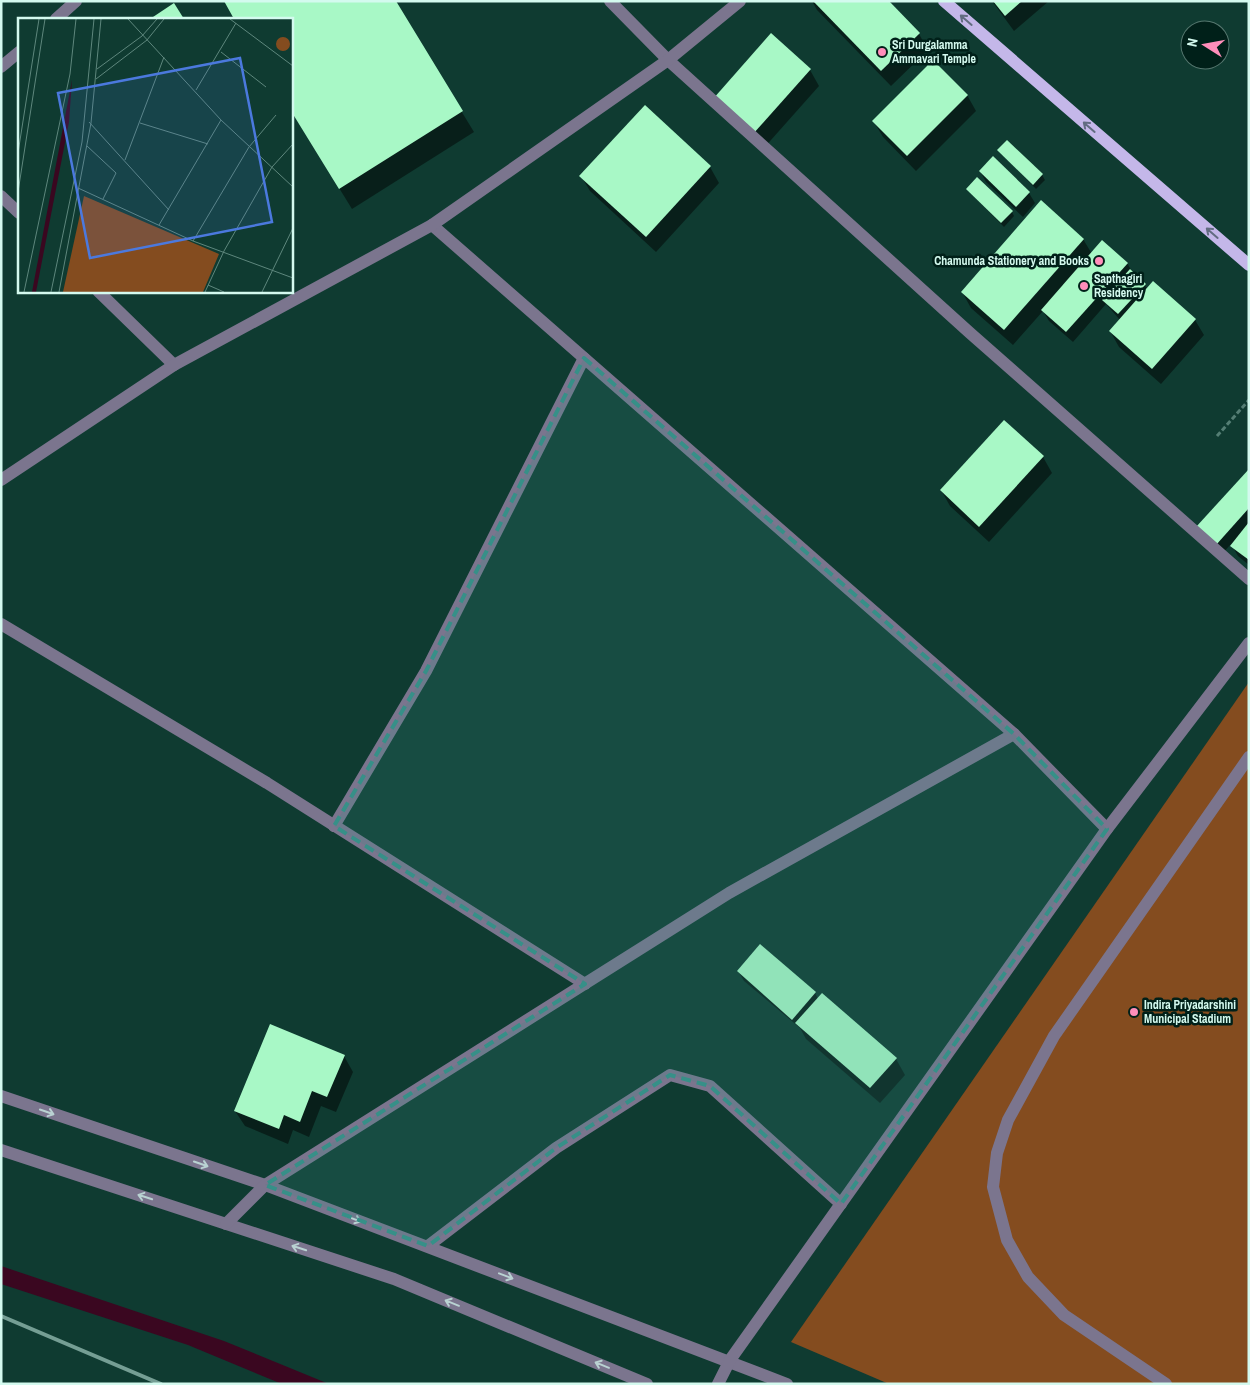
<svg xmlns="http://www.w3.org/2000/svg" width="1250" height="1385" font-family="'Archivo Narrow',sans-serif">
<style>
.green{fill:#844c1f}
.water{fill:#3a0720}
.shadow{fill:#0007}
.building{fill:#a8f8c6}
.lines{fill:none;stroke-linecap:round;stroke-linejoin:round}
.path{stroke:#547e74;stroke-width:3;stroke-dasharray:5 2.5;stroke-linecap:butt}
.minor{stroke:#7b758e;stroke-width:12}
.major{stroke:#c4b7e9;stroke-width:12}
.rail{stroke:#759e94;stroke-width:4}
.oneway{stroke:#626c81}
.oneway2{stroke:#b9d2d2}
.marked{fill:#369088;fill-opacity:0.2;stroke:#369088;stroke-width:4;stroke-dasharray:10 6;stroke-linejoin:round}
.poi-dot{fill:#ff8eba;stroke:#002019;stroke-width:2}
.labels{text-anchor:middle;stroke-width:5;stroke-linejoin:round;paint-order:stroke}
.poi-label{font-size:12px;font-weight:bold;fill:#d4faef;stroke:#002019;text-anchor:start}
.inset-road{fill:none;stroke:#5e877d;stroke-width:1}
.view{fill:#4b79de;fill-opacity:0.15;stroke:#4b79de;stroke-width:2.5}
.inset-edge{fill:none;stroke:#d4faef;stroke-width:2.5}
</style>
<rect width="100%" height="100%" fill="#0f3b31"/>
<!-- green -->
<polygon class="green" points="1249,682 1249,1384 889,1384 791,1342"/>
<!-- water -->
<polygon class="water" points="1,1266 224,1341 329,1384 282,1384 188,1345 1,1284"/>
<!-- shadow -->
<g class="shadow">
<polygon points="394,1 474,132 352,209 291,110"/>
<polygon points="812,1 888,1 919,34 928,50 891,86 817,10"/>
<polygon points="992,1 1049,1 1014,31"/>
<polygon points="772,35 810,70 819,86 763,149 724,114"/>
<polygon points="967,95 976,111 916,171 883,137 874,122"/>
<polygon points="645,106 710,167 719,183 656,252 590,191 581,176"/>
<polygon points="999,150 1042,175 1045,180 1036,189"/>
<polygon points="993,158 1029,193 1035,203 1023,217 986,182 980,171"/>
<polygon points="967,189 1012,212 1014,216 1004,227"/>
<polygon points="1083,239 1092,254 1127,263 1133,273 1148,289 1195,320 1204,335 1161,384 1119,347 1110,331 1120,320 1106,304 1073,342 1049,321 1043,311 1013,345 971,308 962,292"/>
<polygon points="1043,457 1052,473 989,542 950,506 941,490"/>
<polygon points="1249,471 1249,565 1238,556 1231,544 1222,554 1204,538"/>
<polygon points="760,946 815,993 818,999 896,1059 905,1075 880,1103 806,1039 800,1028 744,981 738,971"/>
<polygon points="344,1056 353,1072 336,1112 321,1106 309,1137 293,1130 288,1144 245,1126 235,1111"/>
</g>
<!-- building -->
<g class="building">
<polygon points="224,1 396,1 463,111 339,189 291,111 291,19 234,19"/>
<polygon points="813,1 889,1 920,33 881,71"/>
<polygon points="993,1 1022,1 1005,16"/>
<polygon points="174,3 184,19 150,19"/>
<polygon points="771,33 811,69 753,134 713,99"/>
<polygon points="933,60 968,95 907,156 872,121"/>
<polygon points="645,105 711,166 646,237 579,176"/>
<polygon points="1007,140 1043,174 1033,185 997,150"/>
<polygon points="993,156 1030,192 1016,207 979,171"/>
<polygon points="977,177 1013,211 1001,223 966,189"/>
<polygon points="1041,200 1084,239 1004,330 961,292"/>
<polygon points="1102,240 1128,263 1066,332 1041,310"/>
<polygon points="1130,269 1146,284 1118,314 1102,300"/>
<polygon points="1153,281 1196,319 1152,369 1109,331"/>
<polygon points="1004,420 1044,456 979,527 940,490"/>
<polygon points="1249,469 1249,508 1216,545 1196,527"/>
<polygon points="1249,522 1249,560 1230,546"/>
<polygon points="760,944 816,992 792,1020 737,971"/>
<polygon points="822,993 897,1058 870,1088 795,1023"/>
<polygon points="270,1024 345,1055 327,1097 312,1091 300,1122 284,1115 279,1129 234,1111"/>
</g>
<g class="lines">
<!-- path -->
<polyline class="path" points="1217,436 1249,400"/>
<!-- minor -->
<g class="minor">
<polyline points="610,1 668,60 970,333 1249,579"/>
<polyline points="56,19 76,1"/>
<polyline points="1,67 19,52"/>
<polyline points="1,196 19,213"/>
<polyline points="432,225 1014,734 1107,829"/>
<polyline points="98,291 174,365"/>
<polyline points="1,480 174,365 432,225 668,60 740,1"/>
<polyline points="1,624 267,783 585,984"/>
<polyline points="334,826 426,671 584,358"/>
<polyline points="1,1096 265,1185 787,1384"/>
<polyline points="1,1150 394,1279 647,1384"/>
<polyline points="226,1224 265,1185 729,893 1014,734"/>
<polyline points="428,1246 556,1148 670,1075 710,1086 841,1204"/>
<polyline points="718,1384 730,1360 1107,829 1249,643"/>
<polyline points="1166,1384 1064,1315 1028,1277 1007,1240 993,1187 997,1153 1008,1120 1054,1036 1249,757"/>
</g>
<!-- major -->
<polyline class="major" points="944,1 1249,265"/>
<!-- rail -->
<polyline class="rail" points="1,1316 161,1384"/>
</g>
<!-- one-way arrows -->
<defs><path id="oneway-shaft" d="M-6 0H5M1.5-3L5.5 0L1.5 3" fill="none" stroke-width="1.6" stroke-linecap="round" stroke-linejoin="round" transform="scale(1.25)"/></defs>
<g class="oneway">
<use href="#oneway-shaft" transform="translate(966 20) rotate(-139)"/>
<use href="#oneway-shaft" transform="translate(1089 127) rotate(-139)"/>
<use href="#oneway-shaft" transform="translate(1212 233) rotate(-139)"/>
</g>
<g class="oneway2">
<use href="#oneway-shaft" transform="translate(47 1112) rotate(19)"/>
<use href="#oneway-shaft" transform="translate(201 1164) rotate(19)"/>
<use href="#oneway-shaft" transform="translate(145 1197) rotate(-162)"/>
<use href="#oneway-shaft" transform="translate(354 1219) rotate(21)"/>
<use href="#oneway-shaft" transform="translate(299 1248) rotate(-162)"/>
<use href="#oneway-shaft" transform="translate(506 1276) rotate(21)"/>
<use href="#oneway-shaft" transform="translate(452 1303) rotate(-158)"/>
<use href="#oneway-shaft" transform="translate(602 1365) rotate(-158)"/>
</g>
<!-- marked area -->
<path class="marked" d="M584 358 1014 734 1107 829 841 1204 710 1086 670 1075 556 1148 428 1246 265 1185 585 984 334 826 426 671Z"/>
<!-- markers -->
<g class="poi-dot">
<circle cx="882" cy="52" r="5"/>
<circle cx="1099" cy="261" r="5"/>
<circle cx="1084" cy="286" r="5"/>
<circle cx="1134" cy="1012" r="5"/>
</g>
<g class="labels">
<!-- poi labels -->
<g class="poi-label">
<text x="892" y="49">Sri Durgalamma<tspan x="892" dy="14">Ammavari Temple</tspan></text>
<text x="1089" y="265" text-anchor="end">Chamunda Stationery and Books</text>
<text x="1094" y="283">Sapthagiri<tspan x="1094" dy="14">Residency</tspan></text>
<text x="1144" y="1009">Indira Priyadarshini<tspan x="1144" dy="14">Municipal Stadium</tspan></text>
</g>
</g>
<!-- overview -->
<g transform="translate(18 18)">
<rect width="275" height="275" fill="#0f3b31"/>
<path d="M258 26a7 7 0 1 1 14 0a7 7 0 1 1-14 0ZM66 178 201 236 185 274H45Z" fill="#844c1f"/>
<path d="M54 62 51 104 18 274H14Z" fill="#3a0720"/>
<path class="inset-road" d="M110 1 203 102 275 169M212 1 275 48M203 34 248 69M79 51 124 18 139 1M78 61 129 22 146 1M178 72 218 5M71 104 151 192M122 105 190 126M69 128 98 155 85 181M0 135 21 1M107 142 146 39M60 170 175 223 275 260M0 174 27 1M141 207 203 102M175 223 231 129 258 97M190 267 206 274M6 274 52 56 58 1M33 274 64 124 76 1M41 274 73 105 83 1M187 274 206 233 254 149 275 126M244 274 275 210"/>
<path class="view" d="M222 40 254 204 72 240 40 75Z"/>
<rect width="275" height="275" class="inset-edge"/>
</g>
<!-- border -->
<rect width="1250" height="1385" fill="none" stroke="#d4faef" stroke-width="5"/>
<!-- north arrow -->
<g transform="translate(1205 45) rotate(281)"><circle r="24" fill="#002019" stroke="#55776f"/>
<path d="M0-4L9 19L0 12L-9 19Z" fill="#ff8eba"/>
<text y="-8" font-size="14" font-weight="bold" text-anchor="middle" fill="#d4faef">N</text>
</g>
</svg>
